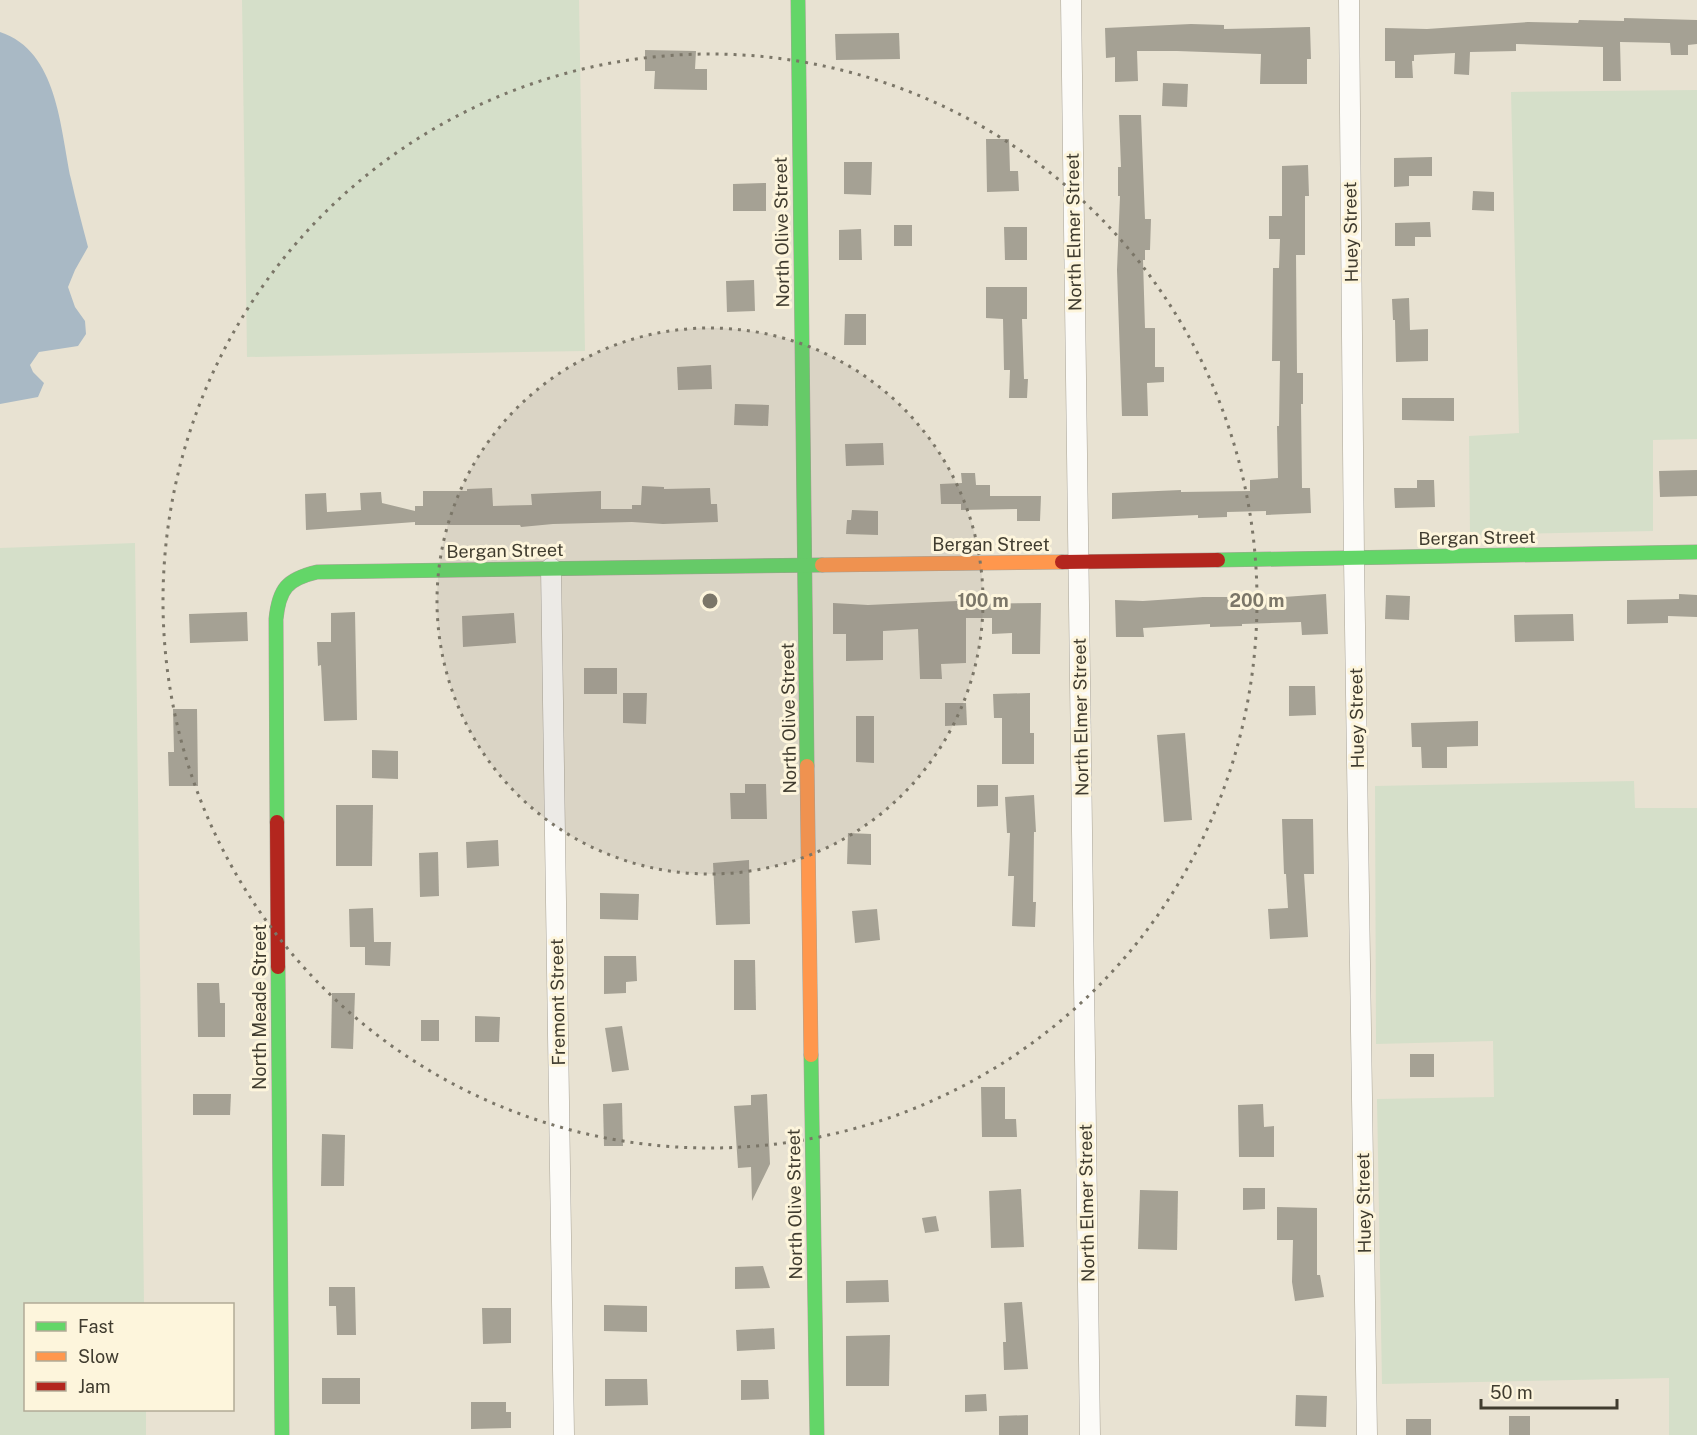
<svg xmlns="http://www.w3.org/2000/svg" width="1697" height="1435" font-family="'Public Sans',sans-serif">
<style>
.green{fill:#d5dfc9}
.water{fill:#a9b9c5}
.building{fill:#a5a194}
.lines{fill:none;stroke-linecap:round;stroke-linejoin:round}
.street-casing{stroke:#a8a397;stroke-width:21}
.fast-casing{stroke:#a8a397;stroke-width:15}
.slow-casing{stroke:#a8a397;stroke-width:15}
.jam-casing{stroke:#a8a397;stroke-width:15}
.street{stroke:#fcfbf8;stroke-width:20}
.fast{stroke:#63d668;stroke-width:14}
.slow{stroke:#ff974d;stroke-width:14}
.jam{stroke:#b3261e;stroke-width:14}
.ring{fill:none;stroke:#7b7668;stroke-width:3;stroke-dasharray:3 6}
.labels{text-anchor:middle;stroke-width:6;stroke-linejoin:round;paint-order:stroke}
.street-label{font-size:18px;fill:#403c2f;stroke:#fdf5dc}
.centre{fill:#7b7668;stroke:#fdf5dc;stroke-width:3}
.ring-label{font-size:18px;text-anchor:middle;font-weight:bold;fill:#7b7668;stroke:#fdf5dc;stroke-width:6;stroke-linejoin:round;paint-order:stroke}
</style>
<rect width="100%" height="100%" fill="#e8e2d2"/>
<!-- green -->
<g class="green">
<polygon points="242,0 579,0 585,351 247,357"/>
<polygon points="1697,90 1697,439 1653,440 1653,531 1470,535 1469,436 1519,433 1511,92"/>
<polygon points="135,543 144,1304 26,1304 26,1410 146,1410 146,1435 0,1435 0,548"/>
<polygon points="1634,781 1635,808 1697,808 1697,1435 1669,1435 1669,1378 1382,1384 1377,1099 1494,1097 1493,1041 1376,1044 1375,786"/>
</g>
<!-- water -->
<path class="water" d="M0 32C58 51 60 128 71 179 76 202 82 224 88 247L75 270 68 287 75 307 85 321 86 334 78 346 39 352 30 365 33 372 44 383 38 397 0 404Z"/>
<!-- building -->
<g class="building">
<polygon points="1624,18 1697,20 1697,44 1688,45 1688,55 1671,55 1670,43 1620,42 1621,81 1603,81 1603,47 1516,44 1516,51 1470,52 1469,75 1454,74 1455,53 1414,55 1414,61 1412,61 1413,78 1395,78 1395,61 1385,61 1385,28 1427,29 1528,22 1578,23 1579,20 1624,21"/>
<polygon points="1191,24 1224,25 1224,29 1310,27 1311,59 1307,59 1307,84 1260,84 1261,54 1177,51 1137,51 1138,81 1115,82 1115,57 1106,58 1105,28"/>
<polygon points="899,33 900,59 836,60 835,34"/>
<polygon points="645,50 696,51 695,69 707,69 707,90 654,89 655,71 645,71"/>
<polygon points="1163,83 1188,84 1187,107 1162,106"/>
<polygon points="1119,115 1141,115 1145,219 1151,219 1150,250 1145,250 1145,260 1143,260 1145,328 1155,328 1155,367 1164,367 1164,382 1147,383 1148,416 1122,416 1117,270 1120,196 1118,196 1118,167 1121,167"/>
<polygon points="986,139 1009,139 1010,171 1018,171 1019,191 987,192"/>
<polygon points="1432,157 1432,176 1409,176 1409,186 1394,187 1394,158"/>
<polygon points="844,162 872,162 871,195 844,194"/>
<polygon points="1308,165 1309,196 1305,196 1305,255 1296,255 1297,373 1303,373 1303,404 1301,404 1302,488 1310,488 1311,513 1266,515 1266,511 1227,512 1227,517 1198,518 1198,515 1112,519 1112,493 1181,490 1181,492 1250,491 1250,480 1278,478 1277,426 1279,426 1280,361 1272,361 1273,268 1279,268 1280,239 1269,239 1269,216 1282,216 1282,166"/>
<polygon points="766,183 766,211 733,211 733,184"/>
<polygon points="1473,191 1494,192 1494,211 1472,210"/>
<polygon points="1430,222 1431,237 1415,237 1415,246 1395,246 1395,223"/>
<rect x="894" y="225" width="18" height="21"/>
<polygon points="1004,227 1027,227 1027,260 1005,260"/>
<polygon points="861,229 862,260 839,260 839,230"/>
<polygon points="754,280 755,311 727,312 726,281"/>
<polygon points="986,287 1027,287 1027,319 1022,319 1024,379 1028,379 1027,398 1009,398 1010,370 1004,370 1003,319 986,318"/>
<polygon points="1409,298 1410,330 1428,329 1428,361 1396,362 1395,320 1393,320 1392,299"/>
<polygon points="845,314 866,314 866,345 844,345"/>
<polygon points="711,365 712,389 678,390 677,367"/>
<polygon points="1402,398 1454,398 1454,421 1402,420"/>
<polygon points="735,404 769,405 768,426 734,425"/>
<polygon points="883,443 884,465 846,466 845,444"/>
<polygon points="1697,470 1697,496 1660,497 1659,471"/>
<polygon points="961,473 975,473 976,485 990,485 990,496 1041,496 1040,521 1017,521 1017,509 961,510 961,504 941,504 940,484 962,483"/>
<polygon points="1417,480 1434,480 1435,507 1395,508 1394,488 1417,488"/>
<polygon points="642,486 664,487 664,489 710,488 711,504 717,504 718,522 663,524 632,522 553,524 521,527 520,525 415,525 415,522 306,530 305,494 326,493 327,512 361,510 360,493 381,492 382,503 415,511 415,506 423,506 423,491 467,491 467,489 492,488 493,506 532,505 531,494 601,491 601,509 632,509 632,505 641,505"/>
<polygon points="852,510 878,511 878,535 846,534 847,520 851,520"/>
<polygon points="1326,594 1328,634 1302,635 1301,622 1242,624 1242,626 1210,627 1210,624 1143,628 1144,637 1116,637 1115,600 1143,601 1203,597 1242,597 1242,600"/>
<polygon points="1679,594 1697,595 1697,617 1668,616 1668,623 1627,624 1627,600 1679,599"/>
<polygon points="1386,595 1410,596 1409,620 1385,619"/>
<polygon points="957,601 957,604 1041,603 1040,654 1012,654 1012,633 992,634 992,618 966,618 966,663 941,664 942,679 920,679 918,629 883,631 883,660 846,661 846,634 833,634 833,603 868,605"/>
<polygon points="247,612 248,641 190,643 189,614"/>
<polygon points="355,612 357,720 324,721 321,665 318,666 317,642 331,642 331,613"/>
<polygon points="514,613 516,643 463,647 462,616"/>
<polygon points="1573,614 1574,641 1515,642 1514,615"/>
<rect x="584" y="668" width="33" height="26"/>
<polygon points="1289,686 1315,686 1316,715 1289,716"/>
<polygon points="623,693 647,693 646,724 623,723"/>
<polygon points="1030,693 1030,733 1034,733 1034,764 1002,764 1002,718 994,718 993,694"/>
<polygon points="945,703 966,703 967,725 945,726"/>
<polygon points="173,709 197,709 198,786 169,786 168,752 174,752"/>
<polygon points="856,716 874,716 874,763 856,762"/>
<polygon points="1478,721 1478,746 1447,747 1447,768 1422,768 1421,747 1412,747 1411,723"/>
<polygon points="1185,733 1192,820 1164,822 1157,735"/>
<polygon points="372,750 398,751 398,779 372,778"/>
<polygon points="745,784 766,784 767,819 731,819 730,793 745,793"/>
<polygon points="977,785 998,785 998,806 977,807"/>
<polygon points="1034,795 1036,832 1034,832 1033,902 1036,902 1035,927 1012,926 1014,876 1008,876 1010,833 1007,833 1005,797"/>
<polygon points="336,805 373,805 372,866 336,866"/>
<polygon points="1282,819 1313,819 1314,874 1304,874 1308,937 1270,939 1268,909 1288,908 1286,874 1284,874"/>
<polygon points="848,833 871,834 871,865 847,864"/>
<polygon points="498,840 499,866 467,868 466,842"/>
<polygon points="438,852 439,896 420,897 419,853"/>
<polygon points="749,860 750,924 716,925 713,863"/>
<polygon points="600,893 639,894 638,920 600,919"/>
<polygon points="373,908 374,942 391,942 390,966 365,965 365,947 350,947 349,909"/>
<polygon points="877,909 880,940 855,943 852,911"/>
<polygon points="604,956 636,956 637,981 626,982 626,993 604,994"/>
<polygon points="734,960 755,960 756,1010 734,1010"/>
<polygon points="197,983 219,983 220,1003 225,1003 225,1037 198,1037"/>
<polygon points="332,993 355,993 353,1049 331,1048"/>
<polygon points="475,1016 500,1017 499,1042 475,1042"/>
<rect x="421" y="1020" width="18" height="21"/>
<polygon points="622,1026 629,1070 612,1072 605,1028"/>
<rect x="1410" y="1054" width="24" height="23"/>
<polygon points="981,1087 1005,1087 1005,1119 1016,1119 1017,1137 982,1137"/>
<polygon points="193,1094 231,1094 230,1115 193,1115"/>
<polygon points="767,1094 770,1164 752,1201 751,1167 738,1168 734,1106 751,1105 751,1095"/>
<polygon points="622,1103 623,1146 604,1146 603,1104"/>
<polygon points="1263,1104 1264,1127 1274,1126 1274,1157 1239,1157 1238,1105"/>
<polygon points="322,1134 345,1135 344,1186 321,1186"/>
<polygon points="1243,1188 1265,1188 1265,1209 1243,1210"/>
<polygon points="1021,1189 1024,1247 991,1248 989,1191"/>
<polygon points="1140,1190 1178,1191 1177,1250 1138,1249"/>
<polygon points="1277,1207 1317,1208 1317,1275 1320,1275 1324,1297 1295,1301 1292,1282 1293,1240 1277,1240"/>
<polygon points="936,1216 939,1231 925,1233 922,1218"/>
<polygon points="763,1266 770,1288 735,1289 735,1267"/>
<polygon points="888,1280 889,1302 846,1303 846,1281"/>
<polygon points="329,1287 355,1287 356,1335 337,1335 336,1306 329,1306"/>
<polygon points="1022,1302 1028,1369 1004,1370 1003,1342 1006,1342 1004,1303"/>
<polygon points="604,1305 647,1306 647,1332 604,1331"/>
<polygon points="482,1308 511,1308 511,1343 483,1344"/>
<polygon points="774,1328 775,1349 737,1351 736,1330"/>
<polygon points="890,1335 889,1386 846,1386 846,1336"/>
<rect x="322" y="1378" width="38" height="26"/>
<polygon points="605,1379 647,1379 648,1405 605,1406"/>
<polygon points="741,1380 768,1380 769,1399 741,1400"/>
<polygon points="986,1394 987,1411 965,1412 965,1395"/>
<polygon points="1296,1395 1327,1396 1326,1427 1295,1426"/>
<polygon points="471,1402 506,1402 506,1412 511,1412 511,1428 471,1429"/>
<polygon points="1028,1415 1028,1435 999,1435 999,1416"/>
<rect x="1509" y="1416" width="21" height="19"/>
<rect x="1406" y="1419" width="25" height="16"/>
</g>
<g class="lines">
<defs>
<g id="street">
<polyline points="1071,0 1090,1435"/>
<polyline points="1349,0 1354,559 1367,1435"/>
<polyline points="551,568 564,1435"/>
</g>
<g id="fast">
<polyline points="798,0 807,766"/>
<polyline points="1218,560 1697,552"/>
<path d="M277 822 276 619C279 589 287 579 317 572L822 565"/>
<polyline points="278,967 282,1435"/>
<polyline points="811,1055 817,1435"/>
</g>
<g id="slow">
<polyline points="822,565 1062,562"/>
<polyline points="807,766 811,1055"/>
</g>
<g id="jam">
<polyline points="1062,562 1218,560"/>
<polyline points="277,822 278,967"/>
</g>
</defs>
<!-- street casing -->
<use href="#street" class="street-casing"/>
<!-- fast casing -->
<use href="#fast" class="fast-casing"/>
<!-- slow casing -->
<use href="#slow" class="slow-casing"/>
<!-- jam casing -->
<use href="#jam" class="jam-casing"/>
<!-- street -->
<use href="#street" class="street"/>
<!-- fast -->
<use href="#fast" class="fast"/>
<!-- slow -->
<use href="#slow" class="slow"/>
<!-- jam -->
<use href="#jam" class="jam"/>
</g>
<!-- distance rings -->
<circle cx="710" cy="601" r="273" fill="#7b7668" fill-opacity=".12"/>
<g class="ring">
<circle cx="710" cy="601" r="273"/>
<circle cx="710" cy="601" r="547"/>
</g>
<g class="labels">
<!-- street labels -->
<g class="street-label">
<text transform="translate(782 232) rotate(-91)" y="6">North Olive Street</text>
<text transform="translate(1074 232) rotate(-91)" y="6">North Elmer Street</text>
<text transform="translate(1351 232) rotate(-91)" y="6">Huey Street</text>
<text transform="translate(1477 538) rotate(-1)" y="6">Bergan Street</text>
<text x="991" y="551">Bergan Street</text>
<text transform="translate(505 551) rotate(-1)" y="6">Bergan Street</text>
<text transform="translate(1081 717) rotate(-91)" y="6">North Elmer Street</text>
<text transform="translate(789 718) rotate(-91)" y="6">North Olive Street</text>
<text transform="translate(1357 718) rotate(-91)" y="6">Huey Street</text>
<text transform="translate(558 1002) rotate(-91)" y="6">Fremont Street</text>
<text transform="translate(260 1007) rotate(-90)" y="6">North Meade Street</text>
<text transform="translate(1087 1203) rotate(-91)" y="6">North Elmer Street</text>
<text transform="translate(1364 1203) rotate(-91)" y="6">Huey Street</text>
<text transform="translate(795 1204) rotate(-91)" y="6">North Olive Street</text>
</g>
</g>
<circle cx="710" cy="601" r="9" class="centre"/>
<g class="ring-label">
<text x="983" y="607">100 m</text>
<text x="1257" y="607">200 m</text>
</g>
<!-- legend -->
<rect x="24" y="1303" width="210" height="108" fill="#fdf5dc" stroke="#b1ab97" stroke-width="1.5"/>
<rect x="36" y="1322" width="30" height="9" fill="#63d668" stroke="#b1ab97" stroke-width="1.5"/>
<text x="78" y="1333" font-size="18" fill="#403c2f">Fast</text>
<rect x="36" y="1352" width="30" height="9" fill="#ff974d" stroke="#b1ab97" stroke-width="1.5"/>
<text x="78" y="1363" font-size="18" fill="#403c2f">Slow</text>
<rect x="36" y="1382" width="30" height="9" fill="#b3261e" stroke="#b1ab97" stroke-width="1.5"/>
<text x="78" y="1393" font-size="18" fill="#403c2f">Jam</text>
<!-- scale -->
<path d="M1481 1399v9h136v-9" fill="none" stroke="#403c2f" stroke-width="3"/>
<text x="1490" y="1399" font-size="18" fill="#403c2f" stroke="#fdf5dc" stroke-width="4.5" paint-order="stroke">50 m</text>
</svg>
